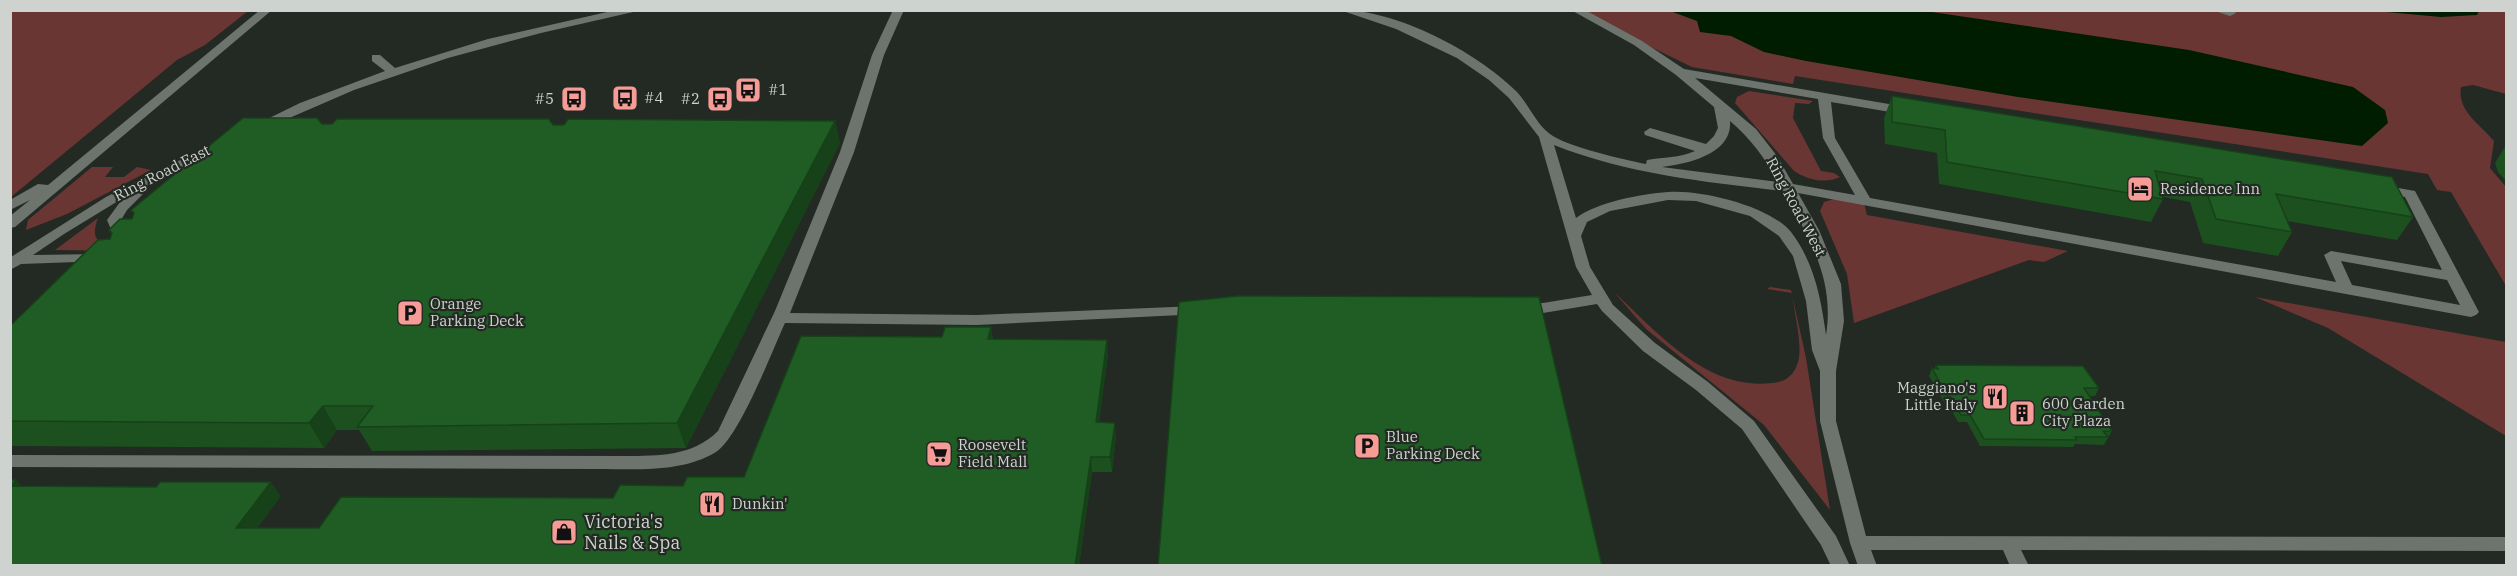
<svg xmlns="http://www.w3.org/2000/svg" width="2517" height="576" font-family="'IBM Plex Serif',serif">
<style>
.green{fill:#6a3633}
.water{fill:#001c01}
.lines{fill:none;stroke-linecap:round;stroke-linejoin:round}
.minor{fill:#6d746d;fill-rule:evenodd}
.wall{fill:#1c501f}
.shaded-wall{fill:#164119}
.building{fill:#205d24;stroke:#164119;stroke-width:1.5}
.labels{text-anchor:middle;stroke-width:4.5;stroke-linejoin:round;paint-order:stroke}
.poi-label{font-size:15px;fill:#cfd3cf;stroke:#232923;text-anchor:start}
.street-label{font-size:15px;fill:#cfd3cf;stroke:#232923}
.near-poi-label{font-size:18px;fill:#cfd3cf;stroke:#232923;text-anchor:start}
</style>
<rect width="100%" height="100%" fill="#232923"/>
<!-- green -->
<g class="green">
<polygon points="11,10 248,10 248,11 205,45 177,60 11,197"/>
<path d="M1577 11H2506V94L2473 85 2461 87C2457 111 2480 124 2494 141L2490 168 2506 187V286L2451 192 2437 190 2428 174 1795 76 1793 84 1692 67Z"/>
<path d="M1749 91 1813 101 1809 104 1795 103 1793 118 1821 171 1834 173 1840 177C1826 184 1807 180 1794 171L1735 103 1737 97Z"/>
<polygon points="92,167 113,167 105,177 124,177 137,167 151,170 67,214 26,230 28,220"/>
<polygon points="1837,198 1864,203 1867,215 2068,251 2044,262 2029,260 1854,323 1847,274 1820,211 1824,202"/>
<path d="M98 218C88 244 104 245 124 251L55 250Z"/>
<path d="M1770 287 1791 290 1806 358 1830 510 1764 425 1646 329 1614 292C1657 332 1707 391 1772 383 1785 382 1794 376 1798 362 1803 346 1794 311 1792 293L1767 289Z"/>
<polygon points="2255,297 2506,342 2506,436 2328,328"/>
</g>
<!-- water -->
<g class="water">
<polygon points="1670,11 1925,11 2189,50 2353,87 2385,110 2388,123 2362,146 2018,97 1806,61 1764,52 1731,36 1700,32 1697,21"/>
<polygon points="2375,11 2479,11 2477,15 2441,17"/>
</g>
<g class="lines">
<!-- minor -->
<g class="minor">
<polygon points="260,10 272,10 15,227 10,228 10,216 30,200 10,210 10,200 38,184 48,185"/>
<polygon points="616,10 642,10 541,33 448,58 354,90 264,129 254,129 253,126 300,103 385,71 372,61 372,55 380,55 395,68 488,39"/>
<path d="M893 10H904L884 55 854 152 790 313 977 315 1197 306 1205 311 1202 314 977 325 785 323C772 351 739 438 716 452 682 473 636 469 598 469L10 467V455L625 456C659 456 693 456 718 431L775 311 840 152 872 55Z"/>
<path d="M1340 10C1397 10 1475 51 1516 91 1528 103 1536 124 1550 134 1565 146 1625 160 1646 164L1647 160C1664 157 1679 158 1695 151L1645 135 1644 132 1650 128 1706 144 1714 136 1718 128 1714 107 1676 75 1634 45 1571 10H1585L1642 41 1684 69 1912 108 1914 111 1912 114 1908 115 1831 102 1835 138 1870 198 2336 282 2324 255 2331 251 2442 270 2405 197 2377 192 2375 189 2382 185 2415 191 2479 312 2476 315 2471 317 1798 193 1819 230 1841 284 1844 321 1836 371V421L1866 536 2506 537V551L2021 550 2029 566H2010L2003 550H1871L1877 566H1858L1850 543 1820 421V371L1812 350 1806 301 1793 256 1779 236 1750 216 1696 201 1668 200 1610 211 1587 222 1581 236 1590 267 1613 305 1655 343 1708 382 1754 421 1836 536 1850 566H1831L1821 545 1742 429 1696 390 1643 351 1602 311 1597 304 1543 313 1516 311 1513 308 1521 303H1543L1592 295 1576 267 1539 137 1509 98 1489 80 1457 58 1396 29ZM1695 78 1818 99 1823 138 1855 195 1793 184 1777 156 1756 129ZM1730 121C1751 139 1765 158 1778 182L1662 167C1687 164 1733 154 1730 121ZM1554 145C1627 174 1705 182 1783 191 1809 237 1835 280 1826 335 1821 298 1814 262 1791 232 1770 206 1700 189 1668 192 1640 194 1598 202 1576 218ZM2341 261 2447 280 2460 305 2352 285Z"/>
<polygon points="2212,10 2234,10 2236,13 2230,16"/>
<polygon points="218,141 223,142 225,145 223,148 143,188 146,191 127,210 121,220 124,229 136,236 134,239 129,240 113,234 107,220 123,198 64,234 33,255 100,254 105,255 107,258 105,261 21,264 10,270 11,257 106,197"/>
</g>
</g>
<!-- wall -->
<g class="wall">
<polygon points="1892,96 2413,217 2397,240 2287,221 2292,232 2278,256 2203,243 2190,202 2163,197 2163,199 2151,222 1939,184 1937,153 1885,144 1884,118"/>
<polygon points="835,121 840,143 686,448 372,451 359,430 337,430 324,448 10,446 10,326 110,239 112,234 109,230 132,219 134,214 131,210 322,124 553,125"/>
<polygon points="2506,145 2506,181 2498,172 2495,163"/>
<polygon points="991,327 993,339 1108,354 1099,422 1116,437 1112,472 1092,472 1079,566 10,566 21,486 281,496 257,528 319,528 613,498 683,486 744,477 942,337"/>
<polygon points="1936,365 2099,388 2095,396 2089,396 2112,431 2104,445 2075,444 2073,447 1980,446 1967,422 1958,422 1948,404 1945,404 1929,376 1932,368 1935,368"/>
</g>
<!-- shaded-wall -->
<g class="shaded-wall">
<polygon points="835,121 840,143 686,448 677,423"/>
<polygon points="991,327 993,341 988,339"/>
<polygon points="1107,340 1108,354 1097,436 1096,422"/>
<polygon points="323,406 337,430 324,448 309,423"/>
<polygon points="1115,423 1116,437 1112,472 1110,457"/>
<polygon points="1091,457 1092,472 1079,566 1075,566"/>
<polygon points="16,480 28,494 11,486"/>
<polygon points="271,482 281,496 246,542 236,528"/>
</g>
<!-- building -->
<g class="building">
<polygon points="1892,96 2392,177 2413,217 2276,194 2292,232 2216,219 2202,179 2155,171 2163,199 1947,162 1945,130 1892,122"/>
<polygon points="243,118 317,118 322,124 332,124 337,119 549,119 553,125 564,125 568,119 835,121 677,423 357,427 373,406 323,406 309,423 10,421 10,326 98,240 110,239 112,233 109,230 120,219 132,219 134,213 131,210"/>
<polygon points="1238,296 1539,297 1602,566 1158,566 1179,302"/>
<polygon points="945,327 991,327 988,339 1107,340 1096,422 1115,423 1110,457 1091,457 1075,566 10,566 10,480 16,480 11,486 156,487 160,482 271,482 236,528 319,528 341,497 613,498 620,485 683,486 687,477 744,477 801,336 942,337"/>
<polygon points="1936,365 2083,366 2099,388 2084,388 2112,431 2103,431 2108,437 2075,437 2077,440 1984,439 1970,415 1961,415 1951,397 1948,397 1932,368 1938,369"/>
</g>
<!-- icons -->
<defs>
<symbol id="bus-square" viewBox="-11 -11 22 22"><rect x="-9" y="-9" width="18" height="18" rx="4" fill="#f59c96" stroke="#232923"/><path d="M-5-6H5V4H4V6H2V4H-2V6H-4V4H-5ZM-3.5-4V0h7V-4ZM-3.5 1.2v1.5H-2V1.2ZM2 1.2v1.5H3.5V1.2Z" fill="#111"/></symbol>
<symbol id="hotel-square" viewBox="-11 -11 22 22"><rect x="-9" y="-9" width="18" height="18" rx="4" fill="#f59c96" stroke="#232923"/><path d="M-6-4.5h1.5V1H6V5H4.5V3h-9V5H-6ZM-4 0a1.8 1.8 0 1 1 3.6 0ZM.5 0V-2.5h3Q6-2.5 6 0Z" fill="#111"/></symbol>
<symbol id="parking-square" viewBox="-11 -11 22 22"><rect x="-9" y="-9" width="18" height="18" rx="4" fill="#f59c96" stroke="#232923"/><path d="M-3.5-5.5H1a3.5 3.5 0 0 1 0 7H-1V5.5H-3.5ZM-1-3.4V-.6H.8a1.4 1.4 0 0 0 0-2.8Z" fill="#111"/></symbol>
<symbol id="restaurant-square" viewBox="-11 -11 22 22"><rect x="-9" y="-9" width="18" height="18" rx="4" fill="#f59c96" stroke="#232923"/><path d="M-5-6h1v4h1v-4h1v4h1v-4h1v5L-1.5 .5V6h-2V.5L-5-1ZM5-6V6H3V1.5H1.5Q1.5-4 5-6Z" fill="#111"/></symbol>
<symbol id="building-square" viewBox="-11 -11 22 22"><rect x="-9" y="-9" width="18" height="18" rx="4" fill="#f59c96" stroke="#232923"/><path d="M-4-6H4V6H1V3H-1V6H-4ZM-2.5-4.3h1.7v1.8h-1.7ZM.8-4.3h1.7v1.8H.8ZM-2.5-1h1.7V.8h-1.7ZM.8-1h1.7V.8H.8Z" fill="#111"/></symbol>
<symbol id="supermarket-square" viewBox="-11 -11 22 22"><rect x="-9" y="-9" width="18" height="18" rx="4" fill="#f59c96" stroke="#232923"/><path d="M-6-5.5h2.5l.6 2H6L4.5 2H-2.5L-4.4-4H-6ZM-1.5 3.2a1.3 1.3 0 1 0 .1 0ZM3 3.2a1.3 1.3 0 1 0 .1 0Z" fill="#111"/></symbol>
<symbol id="shop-square" viewBox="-11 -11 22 22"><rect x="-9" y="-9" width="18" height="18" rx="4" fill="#f59c96" stroke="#232923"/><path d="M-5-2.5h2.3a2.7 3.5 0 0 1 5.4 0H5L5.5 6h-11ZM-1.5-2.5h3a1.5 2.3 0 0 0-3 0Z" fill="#111"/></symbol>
</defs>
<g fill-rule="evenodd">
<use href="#bus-square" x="733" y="75" width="30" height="30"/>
<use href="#bus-square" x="610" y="83" width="30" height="30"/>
<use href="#bus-square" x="559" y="84" width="30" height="30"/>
<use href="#bus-square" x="705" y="84" width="30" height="30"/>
<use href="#hotel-square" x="2125" y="174" width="30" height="30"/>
<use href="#parking-square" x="395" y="298" width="30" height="30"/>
<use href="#restaurant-square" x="1980" y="382" width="30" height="30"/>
<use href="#building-square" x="2007" y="398" width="30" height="30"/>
<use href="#parking-square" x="1352" y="431" width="30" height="30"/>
<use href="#supermarket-square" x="924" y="439" width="30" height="30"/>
<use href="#restaurant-square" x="697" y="489" width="30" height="30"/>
<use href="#shop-square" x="549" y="517" width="30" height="30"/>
</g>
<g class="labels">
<!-- poi labels -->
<g class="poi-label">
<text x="768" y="95">#1</text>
<text x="644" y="103">#4</text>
<text x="554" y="104" text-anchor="end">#5</text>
<text x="700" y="104" text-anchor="end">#2</text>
<text x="2160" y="194">Residence Inn</text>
<text x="430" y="309">Orange<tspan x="430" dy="17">Parking Deck</tspan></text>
<text x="1976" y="393" text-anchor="end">Maggiano's<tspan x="1976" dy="17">Little Italy</tspan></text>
<text x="2042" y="409">600 Garden<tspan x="2042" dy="17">City Plaza</tspan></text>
<text x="1386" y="442">Blue<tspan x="1386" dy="17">Parking Deck</tspan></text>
<text x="958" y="450">Roosevelt<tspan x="958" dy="17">Field Mall</tspan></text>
<text x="732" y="509">Dunkin'</text>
</g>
<!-- street labels -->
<g class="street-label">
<text transform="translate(162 173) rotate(-27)" y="5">Ring Road East</text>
<text transform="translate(1796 207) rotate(62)" y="5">Ring Road West</text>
</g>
<!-- near-poi labels -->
<g class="near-poi-label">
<text x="584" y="528">Victoria's<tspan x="584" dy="21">Nails &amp; Spa</tspan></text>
</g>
</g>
<!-- border -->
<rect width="2517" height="576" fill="none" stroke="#cfd3cf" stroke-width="24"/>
</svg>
